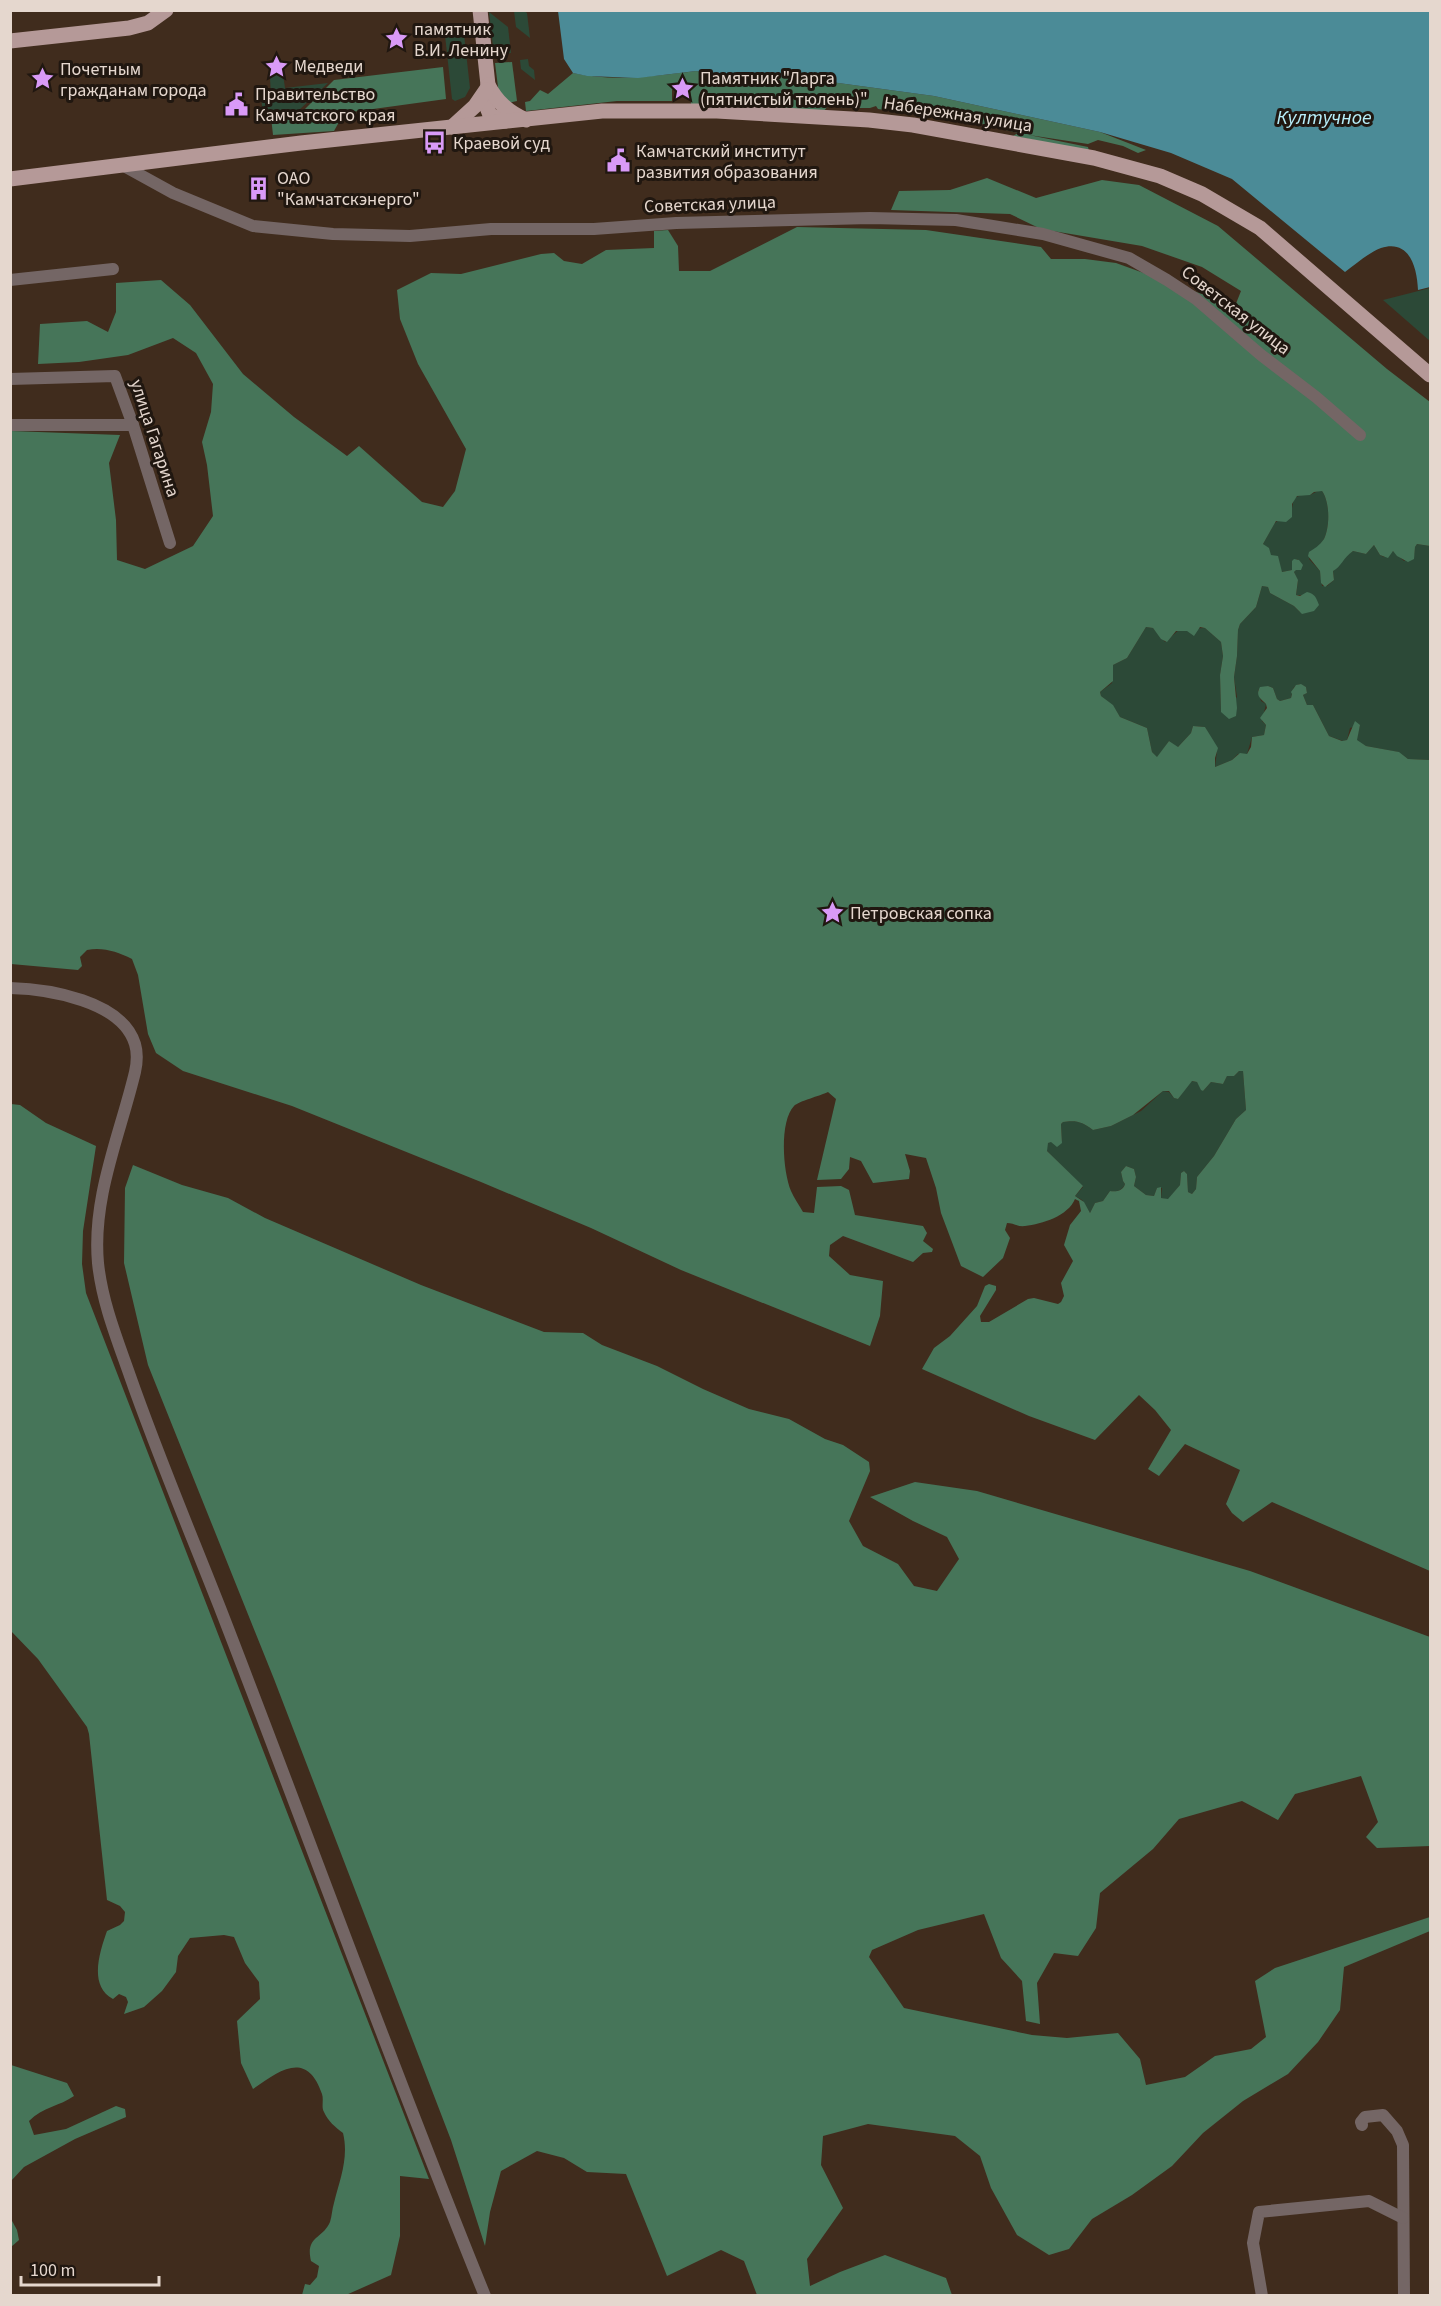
<svg xmlns="http://www.w3.org/2000/svg" width="1441" height="2306" font-family="'Source Sans 3',sans-serif">
<style>
.green{fill:#2c4937}
.forest{fill:#467559;fill-rule:evenodd}
.water{fill:#4b8b97}
.lines{fill:none;stroke-linecap:round;stroke-linejoin:round}
.minor{stroke:#746665;stroke-width:12}
.major{stroke:#b59998;stroke-width:15}
.labels{text-anchor:middle;stroke-width:6;stroke-linejoin:round;paint-order:stroke}
.poi-label{font-size:18px;fill:#e5d7ce;stroke:#201710;text-anchor:start}
.street-label{font-size:18px;fill:#e5d7ce;stroke:#201710}
.water-label{font-size:20px;font-style:italic;fill:#b7effa;stroke:#201710}
</style>
<rect width="100%" height="100%" fill="#402c1d"/>
<!-- green -->
<g class="green">
<polygon points="514,11 524,11 527,13 530,38 516,27"/>
<polygon points="489,12 508,27 511,53 494,55"/>
<polygon points="461,23 463,25 470,88 465,97 455,101 452,99 444,26"/>
<polygon points="528,59 529,66 534,70 535,80 521,69 520,60"/>
<polygon points="281,60 285,88 328,83 298,111 263,115 261,97 271,95 269,61"/>
<polygon points="1430,288 1430,341 1383,300"/>
<path d="M1318 491H1322C1330 502 1330 527 1324 539 1320 546 1314 552 1309 559L1320 571 1322 586H1327L1334 580 1333 571 1344 557 1353 551 1366 554 1374 545 1380 555 1384 557 1393 551 1404 561 1414 555 1415 547 1417 544 1430 546V760L1408 759 1398 752 1366 746 1356 741 1360 725 1350 728 1347 740 1343 741 1329 736 1313 705H1307L1303 695 1307 693 1306 687 1300 684C1291 686 1293 692 1291 698L1280 701 1277 699 1273 688 1268 686 1258 690 1261 701 1266 704 1262 721 1266 725 1264 735 1252 737 1247 754H1238L1232 760 1215 767 1217 751 1205 727 1193 726 1191 733 1177 748 1169 741 1157 758 1152 752 1147 728 1120 717 1113 706 1101 696 1100 692 1112 683 1113 665 1127 658 1146 627 1153 628 1165 642 1180 629 1205 628 1221 642 1223 656 1220 675 1221 712 1237 697 1234 677 1237 656 1238 630 1240 624 1256 607 1262 586 1268 587 1270 593 1294 606 1300 612 1302 595H1296L1298 581 1294 572 1301 563 1297 559 1292 570 1282 572 1263 544 1274 524 1292 508 1294 498 1301 495H1310Z"/>
<path d="M1239 1071H1243L1246 1110 1236 1119 1214 1156 1197 1177 1196 1189 1192 1194 1188 1192 1187 1174 1184 1171 1181 1173 1180 1185 1168 1200 1161 1198 1162 1188H1157L1154 1196 1146 1195 1134 1186 1136 1177 1134 1169 1126 1166 1121 1172 1123 1181 1125 1184C1122 1191 1116 1192 1110 1191L1103 1201 1095 1203 1090 1213 1082 1200 1075 1196 1083 1187 1047 1151 1046 1145 1049 1142 1062 1141 1061 1124 1063 1122C1077 1120 1082 1122 1093 1130L1111 1126 1141 1111 1163 1091 1169 1092 1174 1098 1178 1099 1191 1081 1197 1082 1203 1091 1211 1082 1223 1084 1227 1076H1234Z"/>
</g>
<!-- forest -->
<g class="forest">
<polygon points="512,62 517,101 508,103 499,95 495,63"/>
<polygon points="443,67 446,99 344,113 334,131 273,135 271,117 301,113 334,80"/>
<path d="M696 71 753 81 776 76 809 79 934 96 1100 132 1146 150 1138 153 1123 146 1098 140 1088 144 1029 135 1088 147 1089 151 1013 136 1018 133 978 123V120L965 121 878 109 876 106 870 108H841L840 103 836 107 828 106 823 112 691 104 690 87 685 83H676L672 90V101H617L526 111 525 102 530 101 540 90 548 94 573 73C614 82 655 76 696 71Z"/>
<path d="M987 178 1036 198 1102 180 1139 185 1218 226 1387 369 1430 402V546L1417 544 1415 547 1414 559 1408 562 1397 556 1393 551 1388 558 1380 555 1374 545 1366 554 1353 551C1343 558 1341 567 1333 571L1334 580 1325 587 1321 583 1320 571 1308 556 1309 552C1314 549 1320 545 1324 539 1330 527 1330 502 1322 491L1314 492 1310 495 1297 496 1292 504V517L1286 522 1276 521 1263 544 1269 548 1271 555 1278 556 1282 572 1292 570V561L1294 559 1299 560 1303 565 1301 570H1296L1294 572 1298 580 1296 595 1300 596 1307 592C1315 594 1316 597 1319 605L1314 611 1302 614 1294 606 1270 593 1268 587 1262 586 1256 607 1240 624 1238 630 1237 656 1234 677 1237 708 1236 716 1229 719 1221 712 1220 675 1223 656 1221 642 1205 628 1200 627 1194 636 1187 631H1176L1167 642 1161 639 1153 628 1146 627 1127 658 1113 665V681L1100 692 1101 696 1113 705 1120 717 1147 728 1152 752 1157 757 1169 741 1178 747 1191 733 1193 726 1205 727 1218 748 1215 758V767L1232 760 1240 753 1247 754 1251 747 1252 737 1264 735 1266 725 1260 718 1267 708 1266 704C1261 699 1255 696 1260 687L1268 686 1273 688 1277 699 1280 701 1291 698 1292 694 1291 692 1296 685 1301 684 1306 687 1307 693 1303 695 1307 705H1313L1329 736 1342 741 1347 740 1355 721 1360 725 1357 740 1366 746 1399 752 1408 759 1430 760V1571L1272 1502 1243 1522 1232 1513 1226 1504 1240 1470 1185 1444 1159 1476 1148 1469 1171 1430 1155 1410 1139 1395 1095 1440 1029 1416 922 1369 934 1348 950 1336 977 1306 985 1286 989 1284 996 1286V1290L980 1316 981 1322H989L1028 1299 1034 1298 1058 1304 1061 1302 1064 1296 1061 1283 1073 1261 1064 1245 1070 1225 1081 1211 1079 1201 1075 1199C1068 1216 1042 1224 1025 1226 1019 1227 1013 1223 1007 1223L1005 1230 1010 1238 1003 1258 983 1277 961 1266 941 1213 936 1188 926 1158 905 1154 910 1171 909 1179 873 1183 861 1161 850 1157 849 1169 841 1179 817 1180 836 1099 828 1092C820 1096 799 1101 794 1106 779 1122 783 1172 791 1191 794 1198 799 1205 803 1212L814 1213 817 1187 841 1186 849 1190 855 1215 923 1226 927 1233 923 1241 933 1249 932 1252 923 1253 913 1262 843 1236 830 1245 829 1256 850 1275 883 1281 880 1316 870 1346 681 1270 591 1228 481 1182 292 1106 183 1071 156 1053 148 1034 138 975 132 959C117 952 104 947 87 950L80 957 82 966 78 970 11 964V431L120 435 109 463 116 520 117 560 145 569 193 546 213 516 207 465 202 442 211 412 213 384 196 353 173 338 128 355 79 362 38 364 40 324 87 321 108 332 116 312V283L161 280 190 305 243 374 294 417 347 456 359 446 422 502 443 507 455 491 466 449 418 364 400 319 397 290 431 273 461 274 541 254 554 253 564 261 582 264 606 250 654 248V231L668 230 678 246 679 271H710L797 227 926 230 1041 247 1051 259H1085L1116 263 1235 306 1241 291 1202 267 1142 246 1041 229 1010 214 891 210 899 191 950 190ZM1239 1071H1243L1246 1110 1236 1119 1214 1156 1197 1177 1196 1189 1192 1194 1188 1192 1187 1174 1184 1171 1181 1173 1180 1185 1168 1199 1161 1198V1187L1157 1188 1154 1196 1146 1195 1134 1186 1136 1177 1134 1169 1126 1166 1121 1172 1123 1181 1125 1184C1123 1191 1116 1192 1110 1191L1103 1201 1095 1203 1090 1213 1084 1202 1075 1196 1083 1186 1047 1151 1048 1143 1051 1142 1057 1147 1062 1143 1061 1124 1063 1122C1077 1120 1082 1122 1093 1130L1111 1126 1133 1115 1163 1091H1169L1174 1098 1178 1099 1192 1081 1197 1082 1201 1090 1203 1091 1211 1082 1223 1084 1227 1076H1234Z"/>
<path d="M11 1104 20 1105 46 1123 96 1146 83 1231 82 1264 86 1293 429 2179 400 2176V2236L391 2275 346 2295H302L305 2284 310 2285 317 2277 319 2266 311 2261C305 2236 323 2239 330 2222 332 2216 332 2209 334 2203 340 2179 349 2158 343 2133 335 2127 328 2121 324 2112 321 2107 324 2100 322 2094 307 2050 280 2070 253 2089L241 2063 237 2021 260 1999 259 1982 245 1963 234 1937 224 1935 190 1938 178 1956 176 1972 162 1991 144 2007 124 2014 128 2002 126 1997 119 1994 113 1999C88 1986 100 1951 107 1931L120 1925 124 1921 125 1912 120 1906 107 1900 89 1734 87 1727 38 1659 11 1631Z"/>
<polygon points="133,1165 182,1185 228,1198 265,1218 421,1285 544,1332 583,1333 602,1345 657,1366 703,1389 749,1409 789,1419 825,1439 843,1445 869,1462 870,1471 849,1521 863,1546 898,1564 914,1586 937,1591 959,1559 947,1537 913,1521 870,1497 915,1482 977,1491 1250,1571 1430,1637 1430,1846 1377,1848 1366,1837 1378,1822 1361,1776 1295,1794 1278,1820 1242,1801 1179,1819 1153,1849 1100,1893 1096,1928 1078,1956 1054,1953 1037,1983 1040,2024 1026,2021 1022,1981 1001,1958 984,1914 918,1930 872,1950 869,1957 904,2008 1032,2035 1067,2038 1118,2033 1140,2059 1146,2085 1185,2077 1215,2056 1251,2049 1266,2037 1255,1981 1275,1968 1430,1917 1430,1931 1344,1967 1340,2010 1318,2042 1288,2074 1243,2101 1203,2133 1172,2166 1132,2195 1092,2219 1069,2249 1049,2255 1017,2235 991,2188 980,2156 955,2136 868,2124 823,2136 821,2165 843,2208 807,2259 810,2286 840,2272 885,2255 946,2278 952,2295 757,2295 744,2261 721,2250 667,2276 626,2174 587,2172 564,2158 537,2151 501,2171 490,2212 485,2246 451,2140 274,1679 148,1365 124,1263 125,1188"/>
<path d="M11 2065 67 2083 74 2096C60 2106 43 2107 29 2121L34 2135 66 2129 116 2106 125 2109 126 2117 75 2139 24 2167 11 2181Z"/>
<polygon points="11,2219 17,2230 19,2240 11,2247"/>
</g>
<!-- water -->
<path class="water" d="M558 11H1430V287L1418 290C1417 268 1410 239 1381 248 1368 253 1356 264 1345 272L1232 179 1171 153 1100 132 934 96 809 79 776 76 753 81 696 71 638 78 587 76 573 73 564 59Z"/>
<g class="lines">
<!-- minor -->
<g class="minor">
<polyline points="124,166 173,193 253,226 333,234 410,236 491,229 594,229 676,223 870,218 956,220 1043,234 1129,258 1167,280 1196,299 1261,355 1316,397 1360,435"/>
<polyline points="10,280 113,269"/>
<polyline points="10,379 115,376 133,425 170,543"/>
<polyline points="10,425 133,425"/>
<path d="M10 988C49 989 122 1001 135 1044 138 1054 137 1063 135 1072 120 1135 92 1197 98 1263 102 1302 117 1339 130 1376 158 1456 191 1534 222 1613 310 1840 393 2070 485 2296"/>
<polyline points="1362,2125 1361,2122 1365,2117 1383,2115 1397,2131 1403,2145 1404,2296"/>
<polyline points="1262,2296 1253,2243 1259,2212 1369,2201 1403,2218"/>
</g>
<!-- major -->
<g class="major">
<polyline points="480,10 488,85 485,102 490,115 505,121"/>
<polyline points="10,41 129,28 148,23 166,10"/>
<path d="M488 85C497 102 508 112 526 120"/>
<polyline points="452,127 475,106 486,90"/>
<polyline points="10,179 301,143 602,111 717,111 869,120 913,125 1094,158 1160,176 1202,194 1260,228 1430,375"/>
</g>
</g>
<!-- icons -->
<defs>
<symbol id="sight-bare" viewBox="-9 -9 18 18"><path d="M0-6L1.8-2.2L6-1.7L2.9 1.2L3.7 5.4L0 3.3L-3.7 5.4L-2.9 1.2L-6-1.7L-1.8-2.2Z" fill="#d99af7" stroke="#201710" stroke-width="2.5" paint-order="stroke"/></symbol>
<symbol id="civic-bare" viewBox="-9 -9 18 18"><path d="M-.6-6.5H3V-4.5H.6V-3L4-1V1h2V6H-6V1h2V-1L-.6-3ZM-1.2 2.5V6h2.4V2.5Z" fill="#d99af7" stroke="#201710" stroke-width="2.5" paint-order="stroke"/></symbol>
<symbol id="bus-bare" viewBox="-9 -9 18 18"><path d="M-5-6H5V4H4V6H2V4H-2V6H-4V4H-5ZM-3.5-4V0h7V-4ZM-3.5 1.2v1.5H-2V1.2ZM2 1.2v1.5H3.5V1.2Z" fill="#d99af7" stroke="#201710" stroke-width="2.5" paint-order="stroke"/></symbol>
<symbol id="building-bare" viewBox="-9 -9 18 18"><path d="M-4-6H4V6H1V3H-1V6H-4ZM-2.5-4.3h1.7v1.8h-1.7ZM.8-4.3h1.7v1.8H.8ZM-2.5-1h1.7V.8h-1.7ZM.8-1h1.7V.8H.8Z" fill="#d99af7" stroke="#201710" stroke-width="2.5" paint-order="stroke"/></symbol>
</defs>
<g fill-rule="evenodd">
<use href="#sight-bare" x="380" y="22" width="33" height="33"/>
<use href="#sight-bare" x="260" y="50" width="33" height="33"/>
<use href="#sight-bare" x="26" y="62" width="33" height="33"/>
<use href="#sight-bare" x="666" y="72" width="33" height="33"/>
<use href="#civic-bare" x="220" y="88" width="33" height="33"/>
<use href="#bus-bare" x="418" y="126" width="33" height="33"/>
<use href="#civic-bare" x="602" y="144" width="33" height="33"/>
<use href="#building-bare" x="242" y="172" width="33" height="33"/>
<use href="#sight-bare" x="816" y="896" width="33" height="33"/>
</g>
<g class="labels">
<!-- poi labels -->
<g class="poi-label">
<text x="414" y="35">памятник<tspan x="414" dy="21">В.И. Ленину</tspan></text>
<text x="294" y="72">Медведи</text>
<text x="60" y="75">Почетным<tspan x="60" dy="21">гражданам города</tspan></text>
<text x="700" y="84">Памятник "Ларга<tspan x="700" dy="21">(пятнистый тюлень)"</tspan></text>
<text x="255" y="100">Правительство<tspan x="255" dy="21">Камчатского края</tspan></text>
<text x="453" y="149">Краевой суд</text>
<text x="636" y="157">Камчатский институт<tspan x="636" dy="21">развития образования</tspan></text>
<text x="277" y="184">ОАО<tspan x="277" dy="21">"Камчатскэнерго"</tspan></text>
<text x="850" y="919">Петровская сопка</text>
</g>
<!-- street labels -->
<g class="street-label">
<text transform="translate(958 114) rotate(9)" y="6">Набережная улица</text>
<text transform="translate(710 204) rotate(-2)" y="6">Советская улица</text>
<text transform="translate(1236 310) rotate(38)" y="6">Советская улица</text>
<text transform="translate(155 438) rotate(72)" y="6">улица Гагарина</text>
</g>
<!-- water labels -->
<g class="water-label">
<text x="1324" y="124">Култучное</text>
</g>
</g>
<!-- border -->
<rect width="1441" height="2306" fill="none" stroke="#e5d7ce" stroke-width="24"/>
<!-- scale -->
<path d="M21 2276v9h138v-9" fill="none" stroke="#e5d7ce" stroke-width="3"/>
<text x="30" y="2276" font-size="18" fill="#e5d7ce" stroke="#201710" stroke-width="4.5" paint-order="stroke">100 m</text>
</svg>
